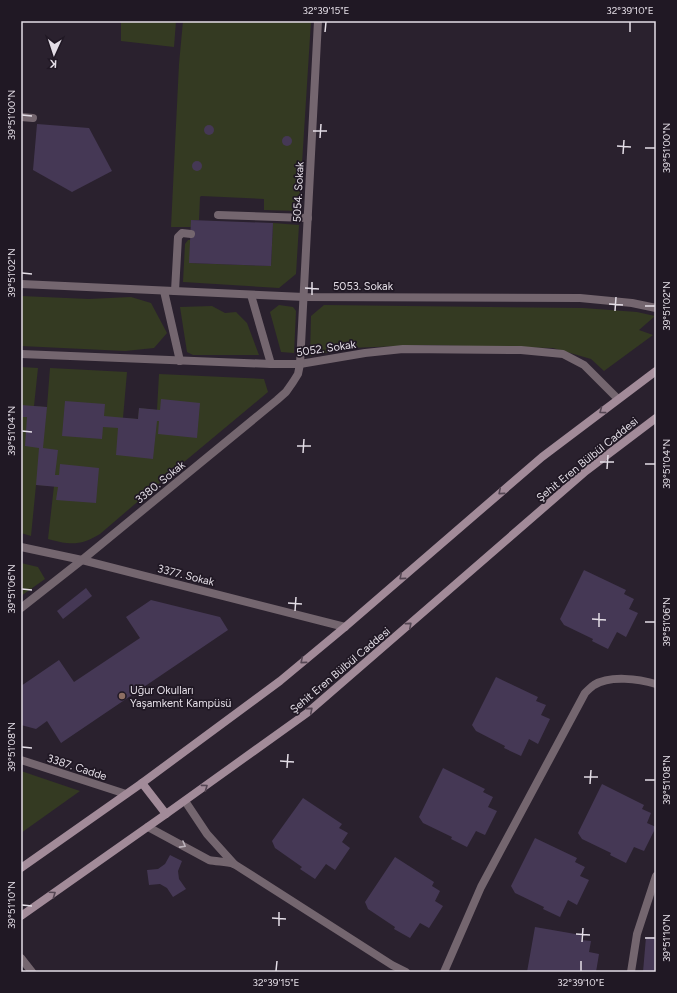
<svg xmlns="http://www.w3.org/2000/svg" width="677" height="993" font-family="Figtree,sans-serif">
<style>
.green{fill:#343a22}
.building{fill:#453855}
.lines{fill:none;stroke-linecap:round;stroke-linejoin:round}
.lane{stroke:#74666f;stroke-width:8}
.street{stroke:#74666f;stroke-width:8}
.secondary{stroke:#a28b99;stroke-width:8}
.oneway{stroke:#544653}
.oneway2{stroke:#bcb3bc}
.ticks{fill:none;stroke:#e3dde6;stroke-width:1.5}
.education-dot{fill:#8d6e63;stroke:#201824;stroke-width:1.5}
.labels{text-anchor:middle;stroke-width:3.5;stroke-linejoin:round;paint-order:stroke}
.street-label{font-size:11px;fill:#e3dde6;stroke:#201824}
.poi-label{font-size:11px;fill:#e3dde6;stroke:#201824;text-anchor:start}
.neatline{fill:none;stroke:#e3dde6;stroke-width:1.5}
.ticks-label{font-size:10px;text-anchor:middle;fill:#e3dde6}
</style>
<rect width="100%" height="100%" fill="#2a212e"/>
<!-- green -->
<g class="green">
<polygon points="121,21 176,21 174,47 121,41"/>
<polygon points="183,21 311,21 299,211 264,210 264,199 201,196 200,197 199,220 191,220 191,227 171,227 179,64"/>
<polygon points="273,223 299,225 296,274 279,288 183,282 185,244 188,240 190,240 190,263 271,266"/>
<polygon points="21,296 89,299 131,297 151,303 167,333 154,348 125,351 21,346"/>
<polygon points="279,305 293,307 296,311 294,353 281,352 270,312"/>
<polygon points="324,305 583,308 637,312 655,316 639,330 653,335 604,371 591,359 553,348 424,345 350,348 310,356 311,316"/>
<polygon points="212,306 225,313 236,312 247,323 259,355 193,355 187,352 180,307"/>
<path d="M21 367 38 368 34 406 47 407 50 368 127 372 123 418 138 419 139 408 157 410 159 374 264 379 268 392 184 462 100 534C80 546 70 545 48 539L54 486 36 485 31 536 21 533Z"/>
<polygon points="21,563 38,567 45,579 21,596"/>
<polygon points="21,771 80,791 21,833"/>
</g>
<!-- building -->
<g class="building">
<polygon points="37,124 89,128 112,171 72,192 33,170"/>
<circle cx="209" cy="130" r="5"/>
<circle cx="287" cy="141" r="5"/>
<circle cx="197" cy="166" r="5"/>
<polygon points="191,220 273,223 271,266 189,263"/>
<polygon points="161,399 200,403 197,438 158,434 159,421 157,421 153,459 116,455 118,428 103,427 102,439 62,436 65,401 105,404 104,416 138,419 139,408 160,410"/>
<polygon points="21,405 47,407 43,448 58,450 55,475 59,475 60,464 99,468 96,503 56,500 58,487 36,485 39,448 25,446 27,417 21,417"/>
<polygon points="584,570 626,590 624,594 634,599 629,609 638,613 626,637 617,632 608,649 592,641 593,639 564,625 560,619"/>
<polygon points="86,588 92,596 63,619 57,611"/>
<polygon points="151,600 220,617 228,630 61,743 47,721 36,729 21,725 21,686 59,660 74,682 140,638 126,617"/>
<polygon points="496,677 538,697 536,701 546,705 541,715 550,719 538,744 529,739 521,756 504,748 505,746 476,731 472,725"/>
<polygon points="443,768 485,789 483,792 493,797 488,807 497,811 485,835 476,831 467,847 451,839 452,837 423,823 419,817"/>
<polygon points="602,784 644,805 642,809 651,813 647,823 656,827 644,851 634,847 626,863 610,855 611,853 582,839 578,833"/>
<polygon points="303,798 342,824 339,828 348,833 342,842 350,848 335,870 326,864 315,879 300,869 302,867 275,848 272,841"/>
<polygon points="535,838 577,858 575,862 585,867 580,876 589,880 577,905 568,900 560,917 543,909 544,907 515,893 511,886"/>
<polygon points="170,855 182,861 178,871 179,879 186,889 173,897 167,888 160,884 149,885 147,870 158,869 165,864"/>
<polygon points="395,857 434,882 432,886 440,891 435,901 443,906 429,928 420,923 410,938 394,929 395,927 368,909 365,902"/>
<polygon points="535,927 581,935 581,940 591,941 589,952 599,954 596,972 527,972"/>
<polygon points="646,937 656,937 656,972 643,972"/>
</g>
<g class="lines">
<!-- lane -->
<g class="lane">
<polyline points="218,215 308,218"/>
<polyline points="175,291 178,237 182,233 191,234"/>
</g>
<!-- street -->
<g class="street">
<polyline points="21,117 33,118"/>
<polyline points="21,284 304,297 580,298 632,303 656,308"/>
<polyline points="164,291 180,361"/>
<polyline points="251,295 271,364"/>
<polyline points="21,354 271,364 300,364 365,353 403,349 521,350 563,354 584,365 618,399"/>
<polyline points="21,547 82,560 345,627"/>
<polyline points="21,608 82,560 277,400 286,392 293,382 298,374 300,364 318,21"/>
<polyline points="21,760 126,794"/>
<polyline points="185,801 207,834 234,864"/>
<path d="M148 827 209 860C217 862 226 861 234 864L392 965 406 972"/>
<polyline points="21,958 32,972"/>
<path d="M444 972 481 887 585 693C588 690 591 687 594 685 610 675 639 679 656 684"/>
<polyline points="631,972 637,934 656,876"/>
</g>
<!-- secondary -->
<g class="secondary">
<polyline points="142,783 166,814"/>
<polyline points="21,868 142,783 280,681 345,627 542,457 656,371"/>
<polyline points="21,916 166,814 307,713 586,471 656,418"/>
</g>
</g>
<!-- one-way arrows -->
<defs><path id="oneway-chevron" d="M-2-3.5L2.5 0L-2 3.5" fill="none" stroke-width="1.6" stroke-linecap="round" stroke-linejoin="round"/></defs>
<g class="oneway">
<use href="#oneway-chevron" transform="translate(602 411) rotate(143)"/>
<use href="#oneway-chevron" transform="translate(501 492) rotate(139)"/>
<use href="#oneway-chevron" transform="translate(402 577) rotate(139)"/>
<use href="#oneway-chevron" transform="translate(409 625) rotate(-41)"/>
<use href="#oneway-chevron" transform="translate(303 661) rotate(140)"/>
<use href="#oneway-chevron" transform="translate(310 710) rotate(-40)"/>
<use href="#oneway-chevron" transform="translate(205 787) rotate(-36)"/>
<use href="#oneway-chevron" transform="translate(53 894) rotate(-35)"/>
</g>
<use class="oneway2" href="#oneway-chevron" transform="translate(183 845) rotate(29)"/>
<!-- ticks -->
<path class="ticks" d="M325 32 326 22M630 32V22M22 115 32 116M313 131H327M320 138 321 124M617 146 631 147M645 148H655M623 154 624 140M22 273 32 274M305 288 319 289M312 295V282M609 304 623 305M645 306H655M615 311 616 297M22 431 32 432M297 446H311M303 453 304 439M600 462H614M645 464H655M607 469 608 455M22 589 32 590M288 603 302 604M295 611 296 597M592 619 606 620M645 622H655M599 627V613M22 747 32 748M280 761 294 762M287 768 288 754M584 777H598M645 780H655M590 784 591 770M22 905 32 906M272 918 286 919M279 926V912M576 934 590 935M645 938H655M582 942 583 928M276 971 277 961M581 971V961"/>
<!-- markers -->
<circle class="education-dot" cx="122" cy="696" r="4"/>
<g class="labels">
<!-- street labels -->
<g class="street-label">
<text transform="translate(298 192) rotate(-87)" y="4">5054. Sokak</text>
<text x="363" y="290">5053. Sokak</text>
<text transform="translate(326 348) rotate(-8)" y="4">5052. Sokak</text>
<text transform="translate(587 459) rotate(-39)" y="4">Şehit Eren Bülbül Caddesi</text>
<text transform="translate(160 482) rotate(-39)" y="4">3380. Sokak</text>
<text transform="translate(186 575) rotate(14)" y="4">3377. Sokak</text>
<text transform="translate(340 670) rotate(-40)" y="4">Şehit Eren Bülbül Caddesi</text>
<text transform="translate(77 767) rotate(18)" y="4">3387. Cadde</text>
</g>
<!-- poi labels -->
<g class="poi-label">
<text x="130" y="694">Uğur Okulları<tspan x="130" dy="13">Yaşamkent Kampüsü</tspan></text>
</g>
</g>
<!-- border -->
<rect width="677" height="993" fill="none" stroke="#201824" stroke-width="44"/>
<!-- north arrow -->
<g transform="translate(54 54) rotate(183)" stroke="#201824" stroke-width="3" paint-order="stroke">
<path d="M0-3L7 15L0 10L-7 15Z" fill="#e3dde6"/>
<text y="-6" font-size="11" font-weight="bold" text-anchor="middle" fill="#e3dde6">K</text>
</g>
<rect x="22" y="22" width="633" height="949" class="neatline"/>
<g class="ticks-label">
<text x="326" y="14">32°39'15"E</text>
<text x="630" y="14">32°39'10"E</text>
<text transform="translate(11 115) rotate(-90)" y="4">39°51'00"N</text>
<text transform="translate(666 148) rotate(-90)" y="4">39°51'00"N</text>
<text transform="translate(11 273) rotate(-90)" y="4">39°51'02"N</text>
<text transform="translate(666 306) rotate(-90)" y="4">39°51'02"N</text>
<text transform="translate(11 431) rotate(-90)" y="4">39°51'04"N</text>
<text transform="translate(666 464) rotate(-90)" y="4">39°51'04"N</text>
<text transform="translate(11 589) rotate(-90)" y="4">39°51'06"N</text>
<text transform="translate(666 622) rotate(-90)" y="4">39°51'06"N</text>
<text transform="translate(11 747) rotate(-90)" y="4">39°51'08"N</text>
<text transform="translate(666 780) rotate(-90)" y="4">39°51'08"N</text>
<text transform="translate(11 905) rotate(-90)" y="4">39°51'10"N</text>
<text transform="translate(666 938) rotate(-90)" y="4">39°51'10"N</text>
<text x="276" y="986">32°39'15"E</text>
<text x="581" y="986">32°39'10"E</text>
</g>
</svg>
